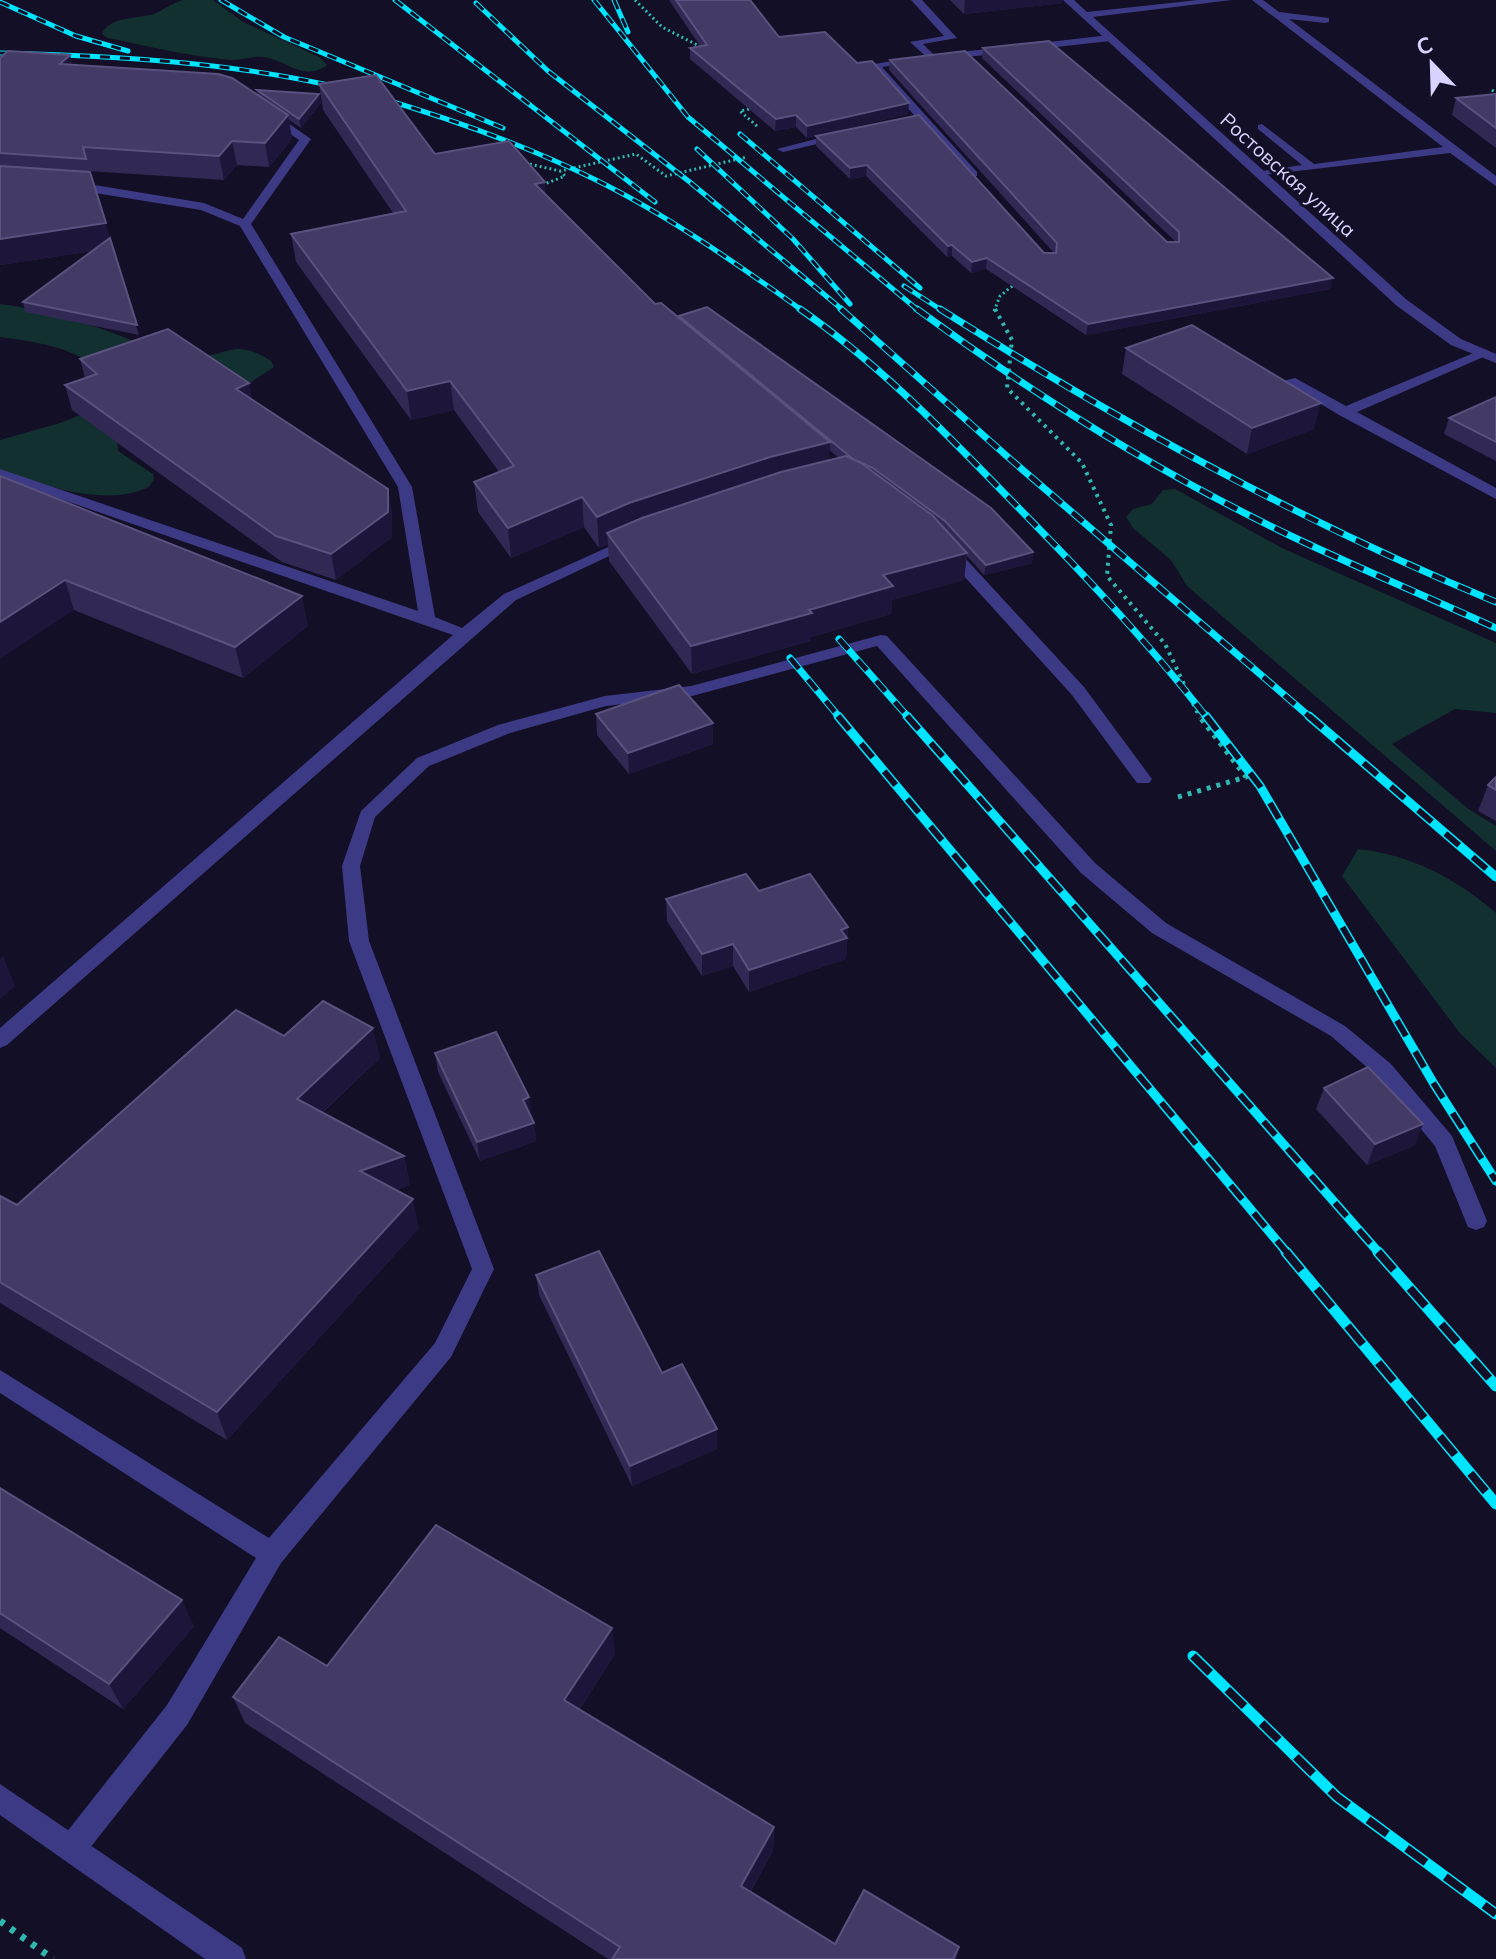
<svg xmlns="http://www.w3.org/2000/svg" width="1496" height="1959" font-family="Mulish,sans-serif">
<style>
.green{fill:#12302f}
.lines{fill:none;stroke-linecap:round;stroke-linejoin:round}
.path-far3{stroke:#2fb8b0;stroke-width:3;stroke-dasharray:2 3;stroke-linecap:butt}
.path-far2{stroke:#2fb8b0;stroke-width:4;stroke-dasharray:3 5;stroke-linecap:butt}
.path-far1{stroke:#2fb8b0;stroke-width:5;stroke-dasharray:4 6;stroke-linecap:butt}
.path{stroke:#2fb8b0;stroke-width:7;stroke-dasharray:5 8;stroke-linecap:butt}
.lane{fill:#3d3a85;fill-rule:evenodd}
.street{fill:#3d3a85;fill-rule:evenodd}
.rail-far3-casing{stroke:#00e5ff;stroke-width:5}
.rail-far2-casing{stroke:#00e5ff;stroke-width:7}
.rail-far1-casing{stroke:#00e5ff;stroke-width:9}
.rail-casing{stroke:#00e5ff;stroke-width:11}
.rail-far3{stroke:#130f26;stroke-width:3;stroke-dasharray:10;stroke-linecap:butt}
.rail-far2{stroke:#130f26;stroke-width:5;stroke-dasharray:14;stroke-linecap:butt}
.rail-far1{stroke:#130f26;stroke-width:6;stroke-dasharray:18;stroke-linecap:butt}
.rail{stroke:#130f26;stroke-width:8;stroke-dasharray:24;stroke-linecap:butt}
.wall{fill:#312854;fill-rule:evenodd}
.shaded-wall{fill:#1d163a}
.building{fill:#433a66;stroke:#5a527e;stroke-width:2}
.labels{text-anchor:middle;stroke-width:6;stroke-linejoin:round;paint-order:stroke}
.far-street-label{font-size:20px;fill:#d9d4ff;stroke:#130f26}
</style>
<rect width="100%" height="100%" fill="#130f26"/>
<!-- green -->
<g class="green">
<path d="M183 0H213L243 22 319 57 327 65C303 83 286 59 263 57 252 56 242 60 232 60 191 57 148 46 108 38L102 34C109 16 137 19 154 14 164 10 171 3 183 0Z"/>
<path d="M0 304C39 309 76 319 113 333 138 342 166 358 195 357 230 356 233 337 271 361L274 367 245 386 117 440 118 451 153 474 154 479 149 487C106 508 42 485 0 470V440L60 423 103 406 97 367C68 346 35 342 0 337Z"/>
<polygon points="1175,489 1284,549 1496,643 1496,713 1455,709 1392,744 1467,808 1496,826 1496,851 1187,586 1171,560 1133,528 1126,517 1133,509 1152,504 1163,490"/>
<path d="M1358 849C1412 855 1455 878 1496 913V1068L1459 1032 1342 876Z"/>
</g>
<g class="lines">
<!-- path-far3 -->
<g class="path-far3">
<polyline points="635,0 662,27 705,49"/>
<polyline points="1492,90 1496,93"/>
<polyline points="754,108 740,111 758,127"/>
<polyline points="525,163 560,171 636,154 666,176 747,157"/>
<polyline points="542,185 565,176 561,172"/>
<polyline points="994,311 1000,296 1016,283"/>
</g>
<!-- path-far2 -->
<polyline class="path-far2" points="995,309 1012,340 1007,388 1082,463 1111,525 1107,576 1165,644 1200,718"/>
<!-- path-far1 -->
<polyline class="path-far1" points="1178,797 1246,777 1199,716"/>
<!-- path -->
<polyline class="path" points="0,1921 53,1959"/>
<!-- lane -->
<g class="lane">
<polygon points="911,0 922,0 957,38 923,44 934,55 1110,35 1115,38 1110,41 931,61 910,42 944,36"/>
<polygon points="1252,0 1263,0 1279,12 1329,18 1329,22 1325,23 1289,19 1496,176 1496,186 1450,153 1256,176 1256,172 1302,165 1258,129 1258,125 1262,124 1314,164 1443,147"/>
<polygon points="915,57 919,58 919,62 882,67 977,172 977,176 969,176 869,65"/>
<polygon points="264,112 272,112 311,139 251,224 412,487 435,617 462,628 504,594 626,539 631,537 639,542 516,600 7,1045 0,1048 0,1028 453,635 0,478 0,469 418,611 398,487 240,226 201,210 70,189 64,185 70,181 204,203 243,219 299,140 264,116"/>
<polygon points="843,132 847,133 847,137 783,152 777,149"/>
<polygon points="1476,352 1488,355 1357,412 1496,488 1496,499 1339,415 1283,381 1295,378 1346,406"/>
<polygon points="948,544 954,546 1084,687 1149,775 1152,779 1149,783 1137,783 1072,695 942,552 940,549"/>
<polygon points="881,635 887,636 1095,863 1166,923 1345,1026 1391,1064 1452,1136 1487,1221 1484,1227 1476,1230 1468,1227 1435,1146 1377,1076 1331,1036 1152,933 1081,873 877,646 692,696 606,706 510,733 429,766 375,817 360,866 369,941 494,1269 451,1357 281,1563 187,1725 82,1858 72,1862 62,1858 58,1848 62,1838 167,1705 256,1558 0,1393 0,1370 269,1538 435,1343 472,1269 349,941 342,866 361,811 417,758 498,725 605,696 691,686"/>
</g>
<!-- street -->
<g class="street">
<polygon points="1063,0 1074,0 1087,12 1198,0 1232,0 1093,17 1407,300 1461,339 1496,354 1496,363 1451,345 1397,306"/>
<polygon points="0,1784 242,1948 246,1959 205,1959 0,1815"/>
</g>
<defs>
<g id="rail-far3">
<polyline points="221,0 284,37 503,128"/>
<polyline points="395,0 655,202"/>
<polyline points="594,0 688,117 919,311"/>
<polyline points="614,0 628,32"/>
<polyline points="0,2 76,36 128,51"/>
<polyline points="476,3 548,71 691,183 844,311"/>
<path d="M0 53C117 56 232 62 346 89"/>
<path d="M373 96C449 118 525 145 596 180 669 216 737 264 803 311"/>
<polyline points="740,134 920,288"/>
<polyline points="697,149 793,239 850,304"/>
<polyline points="904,286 943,311"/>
</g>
<g id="rail-far2">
<path d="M800 309C875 361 940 427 1003 492 1074 564 1145 638 1207 718"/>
<polyline points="841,309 1009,458 1311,718"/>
<path d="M917 309C1034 395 1159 473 1291 536 1358 568 1428 597 1496 628"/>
<path d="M940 309C1118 421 1301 522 1496 602"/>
<polyline points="839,639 909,718"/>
<polyline points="790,658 840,718"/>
</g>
<g id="rail-far1">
<polyline points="838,716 1288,1254"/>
<polyline points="907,716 1380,1254"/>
<polyline points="1206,716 1260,786 1434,1084 1496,1181"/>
<polyline points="1309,716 1496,877"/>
</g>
<g id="rail">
<polyline points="1286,1252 1496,1504"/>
<polyline points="1378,1252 1496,1386"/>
<polyline points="1193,1656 1337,1797 1496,1914"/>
</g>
</defs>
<!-- rail-far3 casing -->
<use href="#rail-far3" class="rail-far3-casing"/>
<!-- rail-far2 casing -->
<use href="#rail-far2" class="rail-far2-casing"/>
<!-- rail-far1 casing -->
<use href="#rail-far1" class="rail-far1-casing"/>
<!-- rail casing -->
<use href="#rail" class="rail-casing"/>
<!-- rail-far3 -->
<use href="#rail-far3" class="rail-far3"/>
<!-- rail-far2 -->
<use href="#rail-far2" class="rail-far2"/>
<!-- rail-far1 -->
<use href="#rail-far1" class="rail-far1"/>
<!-- rail -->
<use href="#rail" class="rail"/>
</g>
<!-- wall -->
<g class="wall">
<polygon points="669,0 750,0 779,37 857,63 909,103 908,114 807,138 796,127 775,131 690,59 690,48 700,46"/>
<polygon points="950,0 1062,0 1062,3 964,14"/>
<polygon points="983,48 1330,289 1086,335 986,269 971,273 952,256 947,257 866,176 850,179 816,146 816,136 1044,253 1054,253 889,70 890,60 1167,242 1176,242 982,58"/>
<polygon points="0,58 72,65 258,95 257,90 321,103 301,128 289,120 292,139 269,167 237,165 224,180 89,171 139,335 25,312 23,302 93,251 0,265"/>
<path d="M319 84 435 154 546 195 655 304 679 318V316L1033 552 1032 563 984 575 967 556 964 580 892 600 891 614 811 637V641L692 674 609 561 608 544 599 548 584 527 511 558 478 512 474 482 499 472 454 410 411 420 296 262 291 234 393 213 323 110ZM829 450 839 458 829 460Z"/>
<polygon points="1496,94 1496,148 1452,115 1456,98"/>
<polygon points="1126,348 1314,429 1247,454 1122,374"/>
<polygon points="80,359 249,383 252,400 388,489 392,515 392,537 336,580 282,562 72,410 65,385 85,378"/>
<polygon points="1496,397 1496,461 1444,434 1449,418"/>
<polygon points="0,476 308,626 243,678 74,610"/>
<polygon points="596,714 713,723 713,744 629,774 597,735"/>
<polygon points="1496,777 1496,821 1478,811 1488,785"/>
<polygon points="759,891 848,927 846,959 749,992 733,966 702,976 667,921 666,899"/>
<polygon points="284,1036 380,1058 322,1113 404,1156 410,1185 396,1190 419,1228 227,1440 0,1303 0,1196 17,1205"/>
<polygon points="435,1053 532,1116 534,1123 536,1141 480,1161 438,1072"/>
<polygon points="1324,1088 1415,1145 1367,1165 1316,1109"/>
<polygon points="536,1275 662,1373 717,1429 717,1449 632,1486 539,1295"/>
<polygon points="0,1488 194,1626 123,1709 0,1628"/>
<polygon points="615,1654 579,1710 774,1827 773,1851 751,1891 835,1944 959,1947 956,1959 608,1959 245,1723 233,1697 327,1666"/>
</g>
<!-- shaded-wall -->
<g class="shaded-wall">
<polygon points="965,0 1062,0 1062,3 964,14"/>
<polygon points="70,55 76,77 60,64"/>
<polygon points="319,94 321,103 301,128 299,119"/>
<polygon points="909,103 908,114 807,138 807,126"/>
<polygon points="288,115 292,139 269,167 265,143"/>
<polygon points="796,115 796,127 775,131 776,119"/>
<polygon points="232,141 237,165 224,180 219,156"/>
<polygon points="867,165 866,176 850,179 850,168"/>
<polygon points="545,182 547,209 535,184"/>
<polygon points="106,223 112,248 0,265 0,239"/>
<polygon points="952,245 952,256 947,257 948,246"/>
<polygon points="987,258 986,269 971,273 972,262"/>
<polygon points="1333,278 1330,289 1086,335 1088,324"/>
<polygon points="450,381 454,410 411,420 407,391"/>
<polygon points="249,383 254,408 236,389"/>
<polygon points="1321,403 1314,429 1247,454 1252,428"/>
<polygon points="830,442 829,472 607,533 608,544 599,548 597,517 629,503 770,457"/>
<polygon points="388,489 392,515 392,537 336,580 331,554"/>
<polygon points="582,497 584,527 511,558 508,528"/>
<polygon points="1033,552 1032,563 984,575 986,565"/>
<polygon points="967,553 964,580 892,600 891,614 811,637 811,641 692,674 691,646 809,610 883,575"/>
<polygon points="65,580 74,610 0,659 0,622"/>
<polygon points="302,596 308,626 243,678 235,647"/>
<polygon points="713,723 713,744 629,774 628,753"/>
<polygon points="848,927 846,959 749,992 749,970"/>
<polygon points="733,944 733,966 702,976 702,954"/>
<polygon points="3,956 15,986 0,999 0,959"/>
<polygon points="373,1028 380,1058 304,1129 297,1099"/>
<polygon points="529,1097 532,1116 526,1119 523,1100"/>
<polygon points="534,1123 536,1141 480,1161 477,1142"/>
<polygon points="1423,1124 1415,1145 1367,1165 1375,1144"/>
<polygon points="404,1156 410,1185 367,1201 360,1171"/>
<polygon points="413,1199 419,1228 227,1440 217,1412"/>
<polygon points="717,1429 717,1449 632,1486 630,1466"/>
<polygon points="182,1600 194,1626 123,1709 109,1684"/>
<polygon points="612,1628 615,1654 568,1726 564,1700"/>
<polygon points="774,1827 773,1851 741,1908 741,1886"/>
</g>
<!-- building -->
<g class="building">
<polygon points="676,0 750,0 779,37 825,32 857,63 872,61 909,103 807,126 796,115 776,119 690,48 707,45"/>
<polygon points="1049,41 1333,278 1088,324 987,258 972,262 952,245 948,246 867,165 850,168 816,136 919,115 1044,253 1056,253 1057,243 890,60 965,51 1167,242 1179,242 1179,232 983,48"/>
<polygon points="8,51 70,55 60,64 218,74 232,78 288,115 265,143 232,141 219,156 83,147 86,159 0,153 0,58"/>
<polygon points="376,75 435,154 509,141 545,182 535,184 655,304 661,303 830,442 770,457 629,503 597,517 582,497 508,528 474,482 514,466 450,381 407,391 291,234 406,211 319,84"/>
<polygon points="257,90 319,94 299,119"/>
<polygon points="1496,94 1496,128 1456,98"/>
<polygon points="0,166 90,172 106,223 0,239"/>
<polygon points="110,238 137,325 23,302"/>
<polygon points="707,307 991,508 1033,552 986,565 945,521 873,468 853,459 679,316"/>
<polygon points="1192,325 1321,403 1252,428 1126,348"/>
<polygon points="168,329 249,383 236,389 388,489 388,512 331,554 276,536 65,385 97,374 80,359"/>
<polygon points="1496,397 1496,442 1449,418"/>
<polygon points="846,456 861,463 932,515 967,553 883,575 893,586 809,610 812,613 691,646 607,533 642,518 781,472"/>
<polygon points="0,476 302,596 235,647 65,580 0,622"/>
<polygon points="679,685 713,723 628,753 596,714"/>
<polygon points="1496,777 1496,790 1488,785"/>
<polygon points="746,874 759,891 810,874 848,927 841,930 847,938 749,970 733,944 702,954 666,899"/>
<polygon points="323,1001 373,1028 297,1099 404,1156 360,1171 413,1199 217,1412 0,1282 0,1196 17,1205 236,1010 284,1036"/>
<polygon points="496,1032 529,1097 523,1100 534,1123 477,1142 435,1053"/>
<polygon points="1368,1067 1423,1124 1375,1144 1324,1088"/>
<polygon points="599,1251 662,1373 682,1364 717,1429 630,1466 536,1275"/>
<polygon points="0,1488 182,1600 109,1684 0,1613"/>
<polygon points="436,1525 612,1628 564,1700 774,1827 741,1886 835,1944 864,1890 959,1947 953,1959 612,1959 620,1947 233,1697 279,1637 327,1666"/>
</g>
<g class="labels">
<!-- far-street labels -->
<g class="far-street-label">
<text transform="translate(1288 175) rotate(42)" y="7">Ростовская улица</text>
</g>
</g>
<!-- north arrow -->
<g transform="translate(1432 64) rotate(337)" stroke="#130f26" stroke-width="6" paint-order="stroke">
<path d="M0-6L14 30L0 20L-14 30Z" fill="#d9d4ff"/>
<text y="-12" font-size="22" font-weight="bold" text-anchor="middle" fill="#d9d4ff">С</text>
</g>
</svg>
